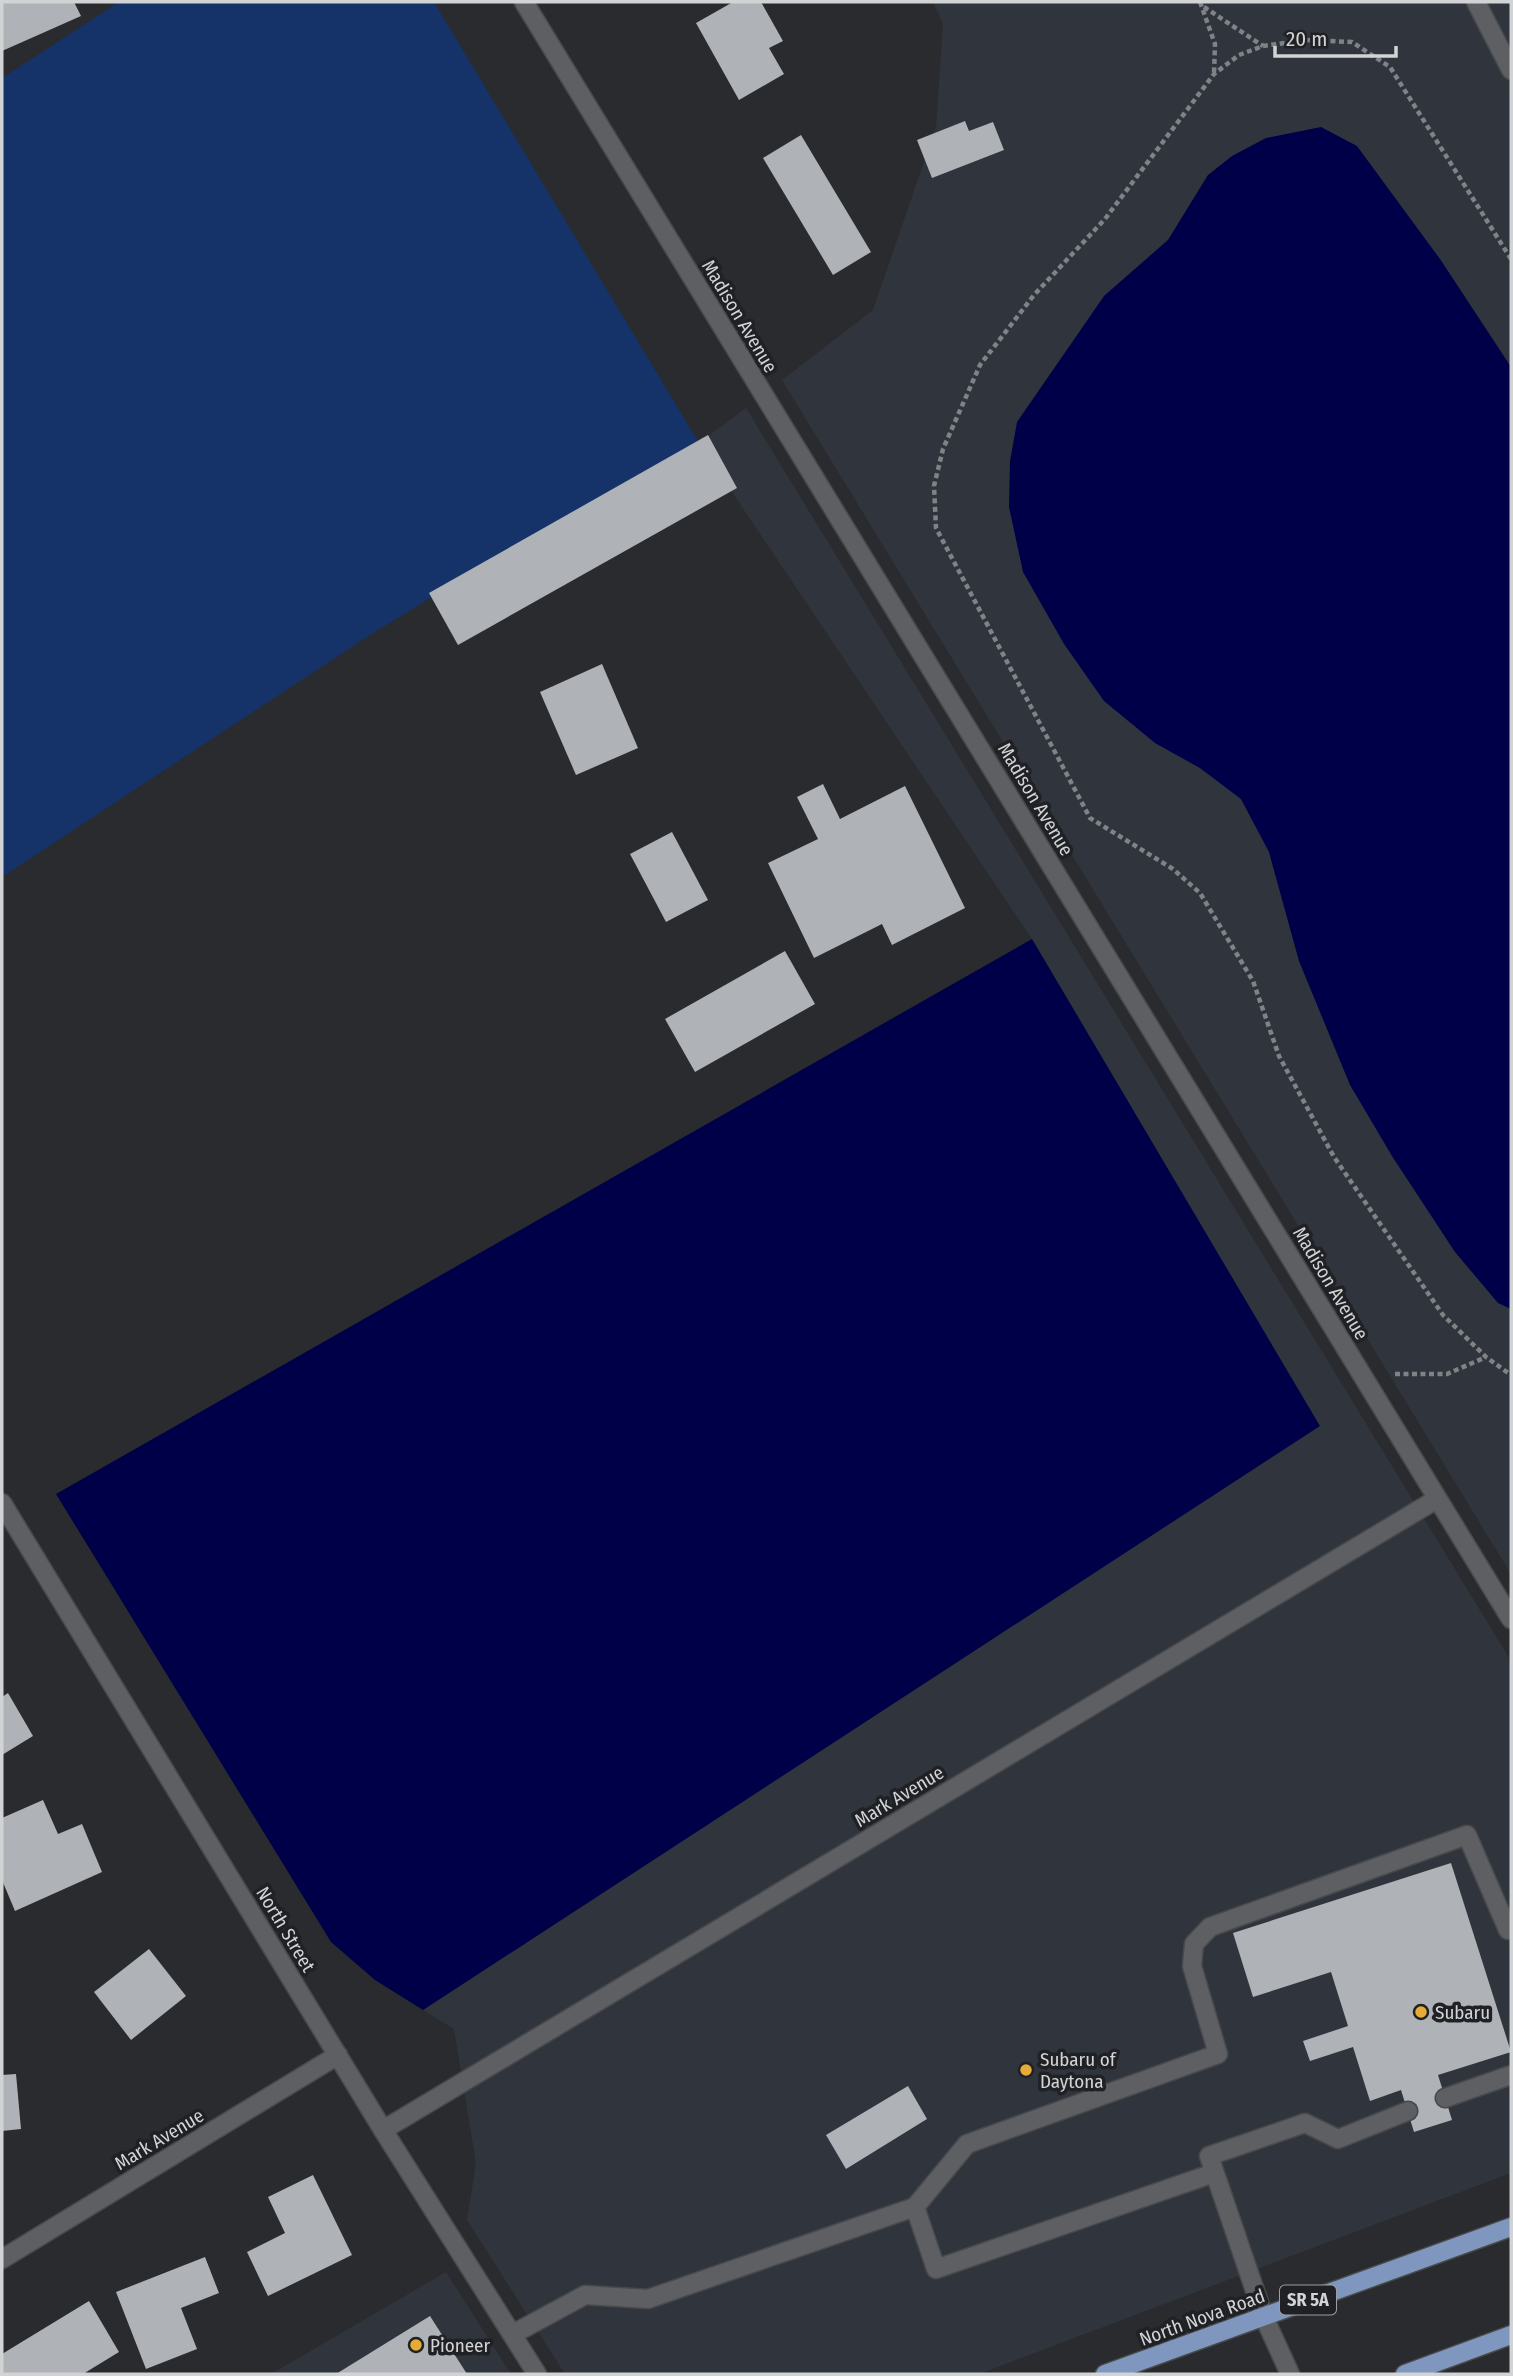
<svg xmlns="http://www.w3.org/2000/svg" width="1513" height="2376" font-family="'Fira Sans Condensed',sans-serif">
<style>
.built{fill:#30353d}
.green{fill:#153369}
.water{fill:#000048}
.building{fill:#afb2b6}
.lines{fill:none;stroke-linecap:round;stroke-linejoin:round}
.service-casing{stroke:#47494b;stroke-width:21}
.minor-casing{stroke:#47494b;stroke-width:21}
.tertiary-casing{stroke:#47494b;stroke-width:21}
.primary-casing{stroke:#47494b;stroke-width:21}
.path{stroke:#818285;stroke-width:4.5;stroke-dasharray:5 3.5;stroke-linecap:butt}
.service{stroke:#5d5f63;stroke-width:18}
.minor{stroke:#5d5f63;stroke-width:18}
.tertiary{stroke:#5d5f63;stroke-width:18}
.primary{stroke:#7f97bf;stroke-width:18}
.poi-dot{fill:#e6ac36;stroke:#1f2124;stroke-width:2.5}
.labels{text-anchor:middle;stroke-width:7;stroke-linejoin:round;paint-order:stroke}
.shield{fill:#1f2124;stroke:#9c9ea0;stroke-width:2}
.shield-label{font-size:18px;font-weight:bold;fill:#d2d3d5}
.street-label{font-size:19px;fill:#d2d3d5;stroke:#1f2124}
.poi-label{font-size:19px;fill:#d2d3d5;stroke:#1f2124;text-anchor:start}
</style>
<rect width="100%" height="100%" fill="#292b2e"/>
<!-- built -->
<g class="built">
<polygon points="933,2 1511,2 1511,367 1440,259 1208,175 1168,240 1104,296 1155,743 1200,768 1241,799 1269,852 1299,961 1351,1085 1392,1156 1455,1252 1498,1302 1511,1309 1511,1574 782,380 873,310 936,127 943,24"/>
<polygon points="746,408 1511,1661 1511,2173 979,2374 565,2374 467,2220 476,2163 454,2029 423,2010 1319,1426 1032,939 699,443"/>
<polygon points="446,2272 511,2374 271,2374"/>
</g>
<!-- green -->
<polygon class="green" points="119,2 434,2 699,443 489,562 370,635 2,877 2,78"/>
<!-- water -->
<g class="water">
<polygon points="1321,127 1357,146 1440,259 1511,367 1511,1309 1498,1303 1455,1252 1392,1156 1350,1085 1299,961 1269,852 1241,799 1200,768 1155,743 1104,701 1064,644 1023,572 1009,507 1010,461 1017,422 1104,296 1168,240 1208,175 1232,156 1266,138"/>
<polygon points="1032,939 1320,1426 423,2010 375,1980 331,1942 56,1494"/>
</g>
<!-- building -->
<g class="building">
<polygon points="2,2 74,2 81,16 2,51"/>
<polygon points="733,2 761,2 783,41 769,48 784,74 739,100 696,23"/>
<polygon points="965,121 969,131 993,122 1004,150 932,178 917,140"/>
<polygon points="801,135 871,252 833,275 763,158"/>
<polygon points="708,435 737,488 458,645 429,593"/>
<polygon points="602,664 638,748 576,775 540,692"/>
<polygon points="823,784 840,819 905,786 965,908 892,945 882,924 814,958 768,863 818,839 797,797"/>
<polygon points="672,832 708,900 666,922 630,854"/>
<polygon points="785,951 815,1004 695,1072 665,1019"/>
<polygon points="8,1693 33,1736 2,1755 2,1697"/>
<polygon points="43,1800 58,1834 82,1824 102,1872 15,1911 2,1880 2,1818"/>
<polygon points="1451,1863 1511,2052 1438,2075 1452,2120 1414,2132 1401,2090 1370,2101 1353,2047 1310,2061 1303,2041 1348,2026 1331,1972 1253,1997 1233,1933"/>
<polygon points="149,1949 186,1996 131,2040 94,1992"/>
<polygon points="16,2074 21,2129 2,2131 2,2075"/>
<polygon points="908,2086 927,2119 846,2169 826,2135"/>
<polygon points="313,2175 352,2255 268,2296 247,2252 285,2233 268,2197"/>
<polygon points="205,2257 219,2293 181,2308 197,2349 146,2369 116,2292"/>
<polygon points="89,2301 119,2352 83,2374 2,2374 2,2354"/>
<polygon points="430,2316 467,2374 336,2374"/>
</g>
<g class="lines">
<defs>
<g id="service">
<polyline points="1476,2 1511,70"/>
<polyline points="1445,2098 1511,2075"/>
<polyline points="915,2207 967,2144 1218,2054 1192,1966 1194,1944 1210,1927 1467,1835 1508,1930 1511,1929"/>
<polyline points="513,2334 585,2295 648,2299 915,2207 936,2269 1214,2173"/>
<polyline points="1290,2374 1264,2317 1209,2156 1305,2123 1338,2139 1408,2111"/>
</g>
<g id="minor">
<polyline points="2,1503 383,2130 537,2374"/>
<polyline points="383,2130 1437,1499"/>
<polyline points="2,2259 338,2055"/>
</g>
<polyline id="tertiary" points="524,2 1511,1619"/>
<g id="primary">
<polyline points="1105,2374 1511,2227"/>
<polyline points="1405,2374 1511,2335"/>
</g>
</defs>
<!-- service casing -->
<use href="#service" class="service-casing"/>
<!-- minor casing -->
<use href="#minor" class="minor-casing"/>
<!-- tertiary casing -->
<use href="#tertiary" class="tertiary-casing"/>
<!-- primary casing -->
<use href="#primary" class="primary-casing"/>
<!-- path -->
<g class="path">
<polyline points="1200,2 1215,44 1214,73"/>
<polyline points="1204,7 1263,46"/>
<polyline points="1511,259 1390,67 1352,42 1306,40 1263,46 1239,55 1214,74 1105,219 1034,295 980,365 943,449 934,486 936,528 1090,818 1173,869 1200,893 1253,981 1279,1056 1334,1157 1443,1315 1486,1357 1511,1375"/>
<polyline points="1395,1374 1447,1374 1486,1357"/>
</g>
<!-- service -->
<use href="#service" class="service"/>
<!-- minor -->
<use href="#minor" class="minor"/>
<!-- tertiary -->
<use href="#tertiary" class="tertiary"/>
<!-- primary -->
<use href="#primary" class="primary"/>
</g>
<!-- markers -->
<g class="poi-dot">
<circle cx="1421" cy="2012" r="7"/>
<circle cx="1026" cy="2070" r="7"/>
<circle cx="416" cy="2345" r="7"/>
</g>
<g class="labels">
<!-- shield labels -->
<rect class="shield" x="1280" y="2285.5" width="56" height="29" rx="5"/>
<g class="shield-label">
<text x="1308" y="2306">SR 5A</text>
</g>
<!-- street labels -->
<g class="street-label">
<text transform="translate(740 316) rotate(59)" y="7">Madison Avenue</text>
<text transform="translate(1036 799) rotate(59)" y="7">Madison Avenue</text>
<text transform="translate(1331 1283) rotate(59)" y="7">Madison Avenue</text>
<text transform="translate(899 1796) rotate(-31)" y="7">Mark Avenue</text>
<text transform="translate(286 1929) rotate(59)" y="7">North Street</text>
<text transform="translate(159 2139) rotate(-31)" y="7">Mark Avenue</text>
<text transform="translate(1202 2317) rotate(-20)" y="7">North Nova Road</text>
</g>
<!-- poi labels -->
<g class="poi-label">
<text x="1435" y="2019">Subaru</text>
<text x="1040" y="2066">Subaru of<tspan x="1040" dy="22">Daytona</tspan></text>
<text x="430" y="2352">Pioneer</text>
</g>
</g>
<!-- border -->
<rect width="1513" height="2376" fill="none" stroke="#d2d3d5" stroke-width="7"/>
<!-- scale -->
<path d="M1275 46v10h121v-10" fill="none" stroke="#d2d3d5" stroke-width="3.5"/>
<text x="1286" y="46" font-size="21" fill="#d2d3d5" stroke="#1f2124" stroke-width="5" paint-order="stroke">20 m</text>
</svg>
